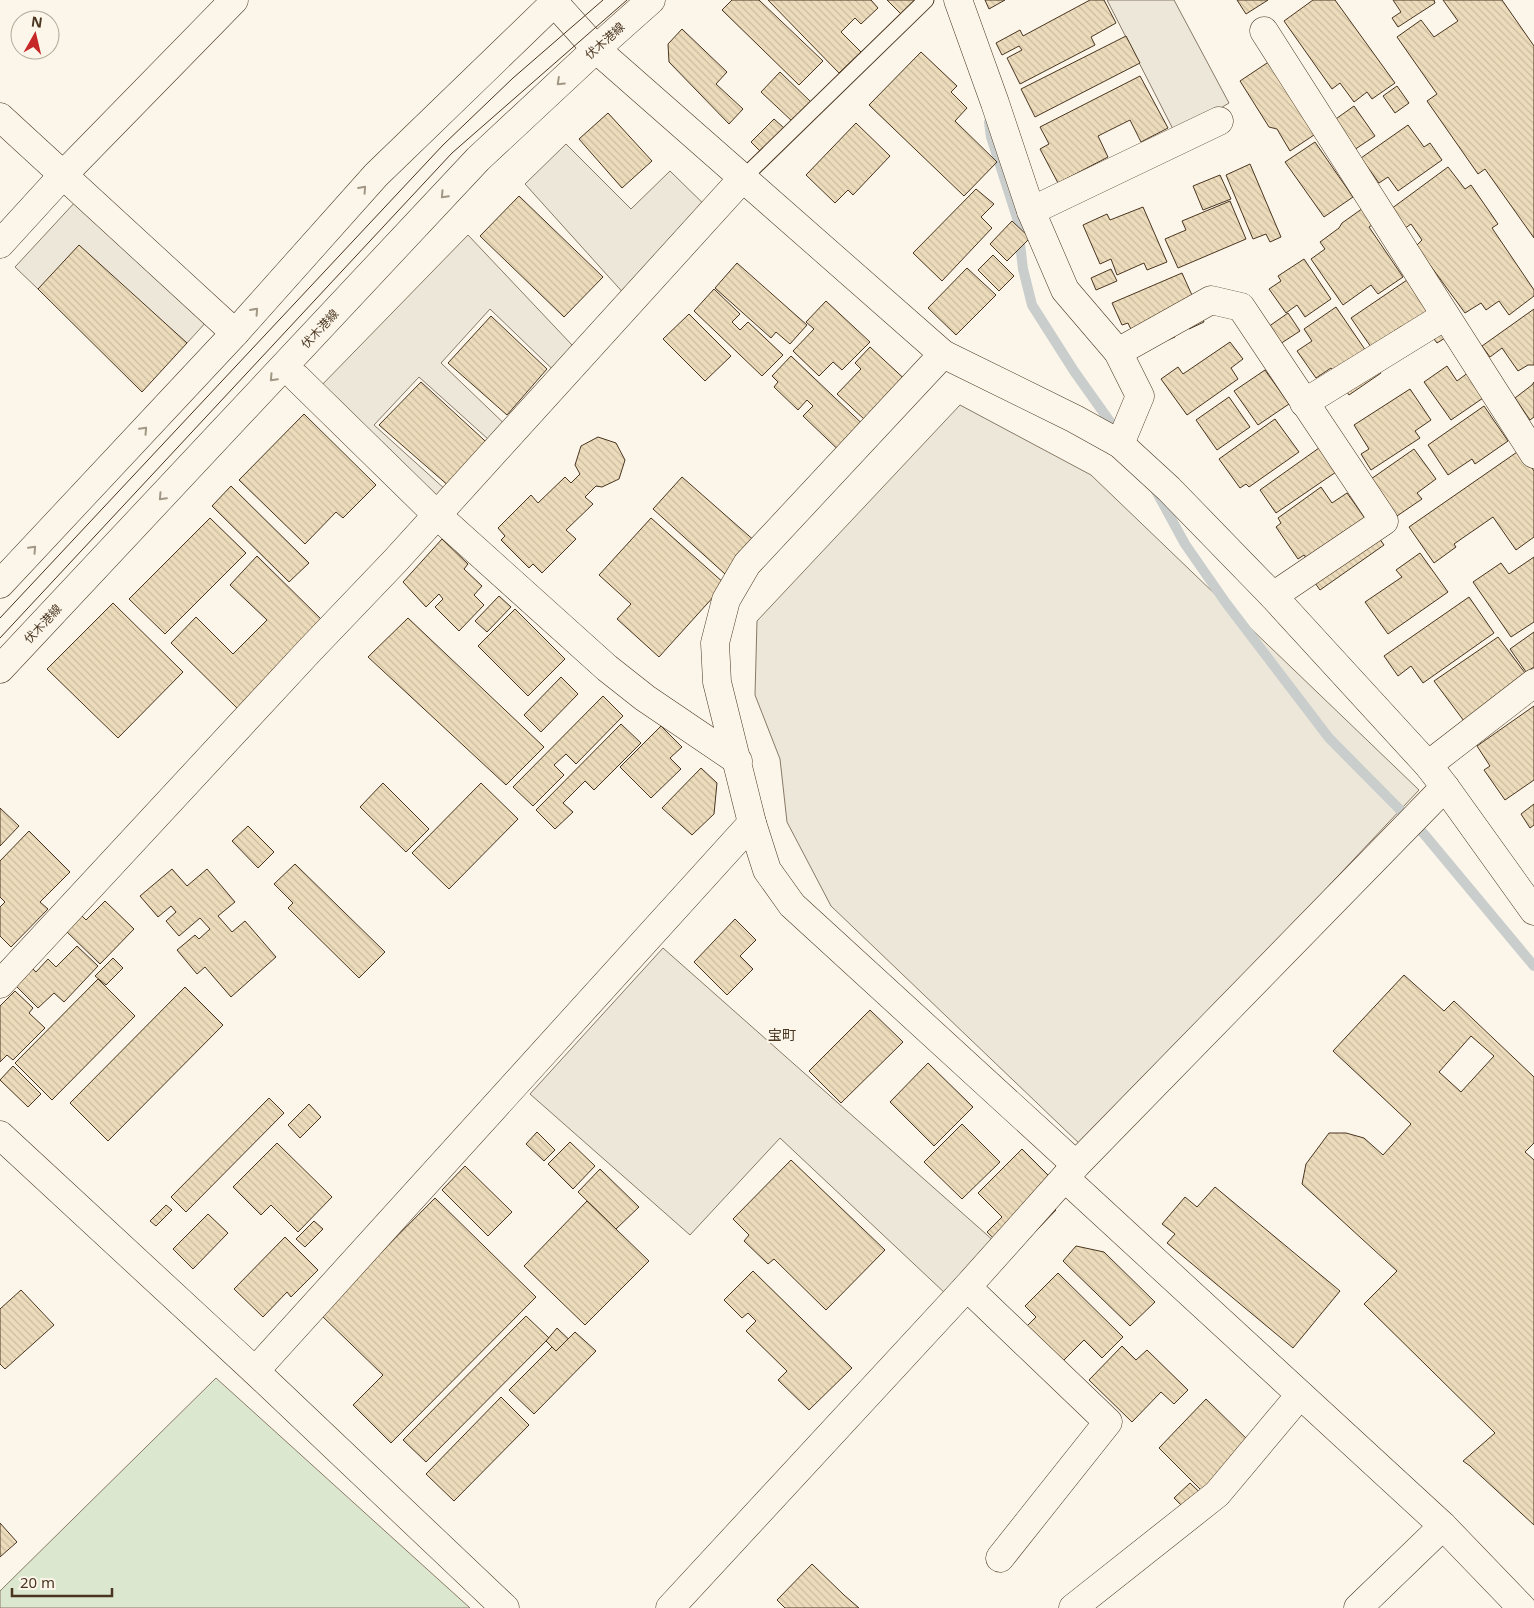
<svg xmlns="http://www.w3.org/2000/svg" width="1534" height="1608" font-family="'Noto Sans','Noto Sans JP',sans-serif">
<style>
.garden{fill:#dce7d0;stroke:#887966}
.parking{fill:#ede7d9;stroke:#887966}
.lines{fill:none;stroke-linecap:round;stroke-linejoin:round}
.stream{stroke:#c9cecd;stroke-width:10}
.building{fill:url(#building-back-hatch);stroke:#4a3520;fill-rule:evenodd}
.lane-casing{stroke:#4a3520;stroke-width:17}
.street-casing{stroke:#4a3520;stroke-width:29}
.secondary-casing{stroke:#4a3520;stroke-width:29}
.primary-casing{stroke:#4a3520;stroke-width:29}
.lane{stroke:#fbf6e9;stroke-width:15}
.street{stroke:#fbf6e9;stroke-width:28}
.secondary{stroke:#fbf6e9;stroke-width:28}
.primary{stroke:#fbf6e9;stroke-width:28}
.tram{stroke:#4a3520;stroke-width:1}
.oneway{stroke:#a29684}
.labels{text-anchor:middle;stroke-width:4;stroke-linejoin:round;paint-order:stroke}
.street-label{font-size:12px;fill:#4a3520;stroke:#fbf6e9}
.neighbourhood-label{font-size:14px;fill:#4a3520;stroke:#fbf6e9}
</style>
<defs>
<pattern id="building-back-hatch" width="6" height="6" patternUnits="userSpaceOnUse" patternTransform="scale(1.25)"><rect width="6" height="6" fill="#ecdcbc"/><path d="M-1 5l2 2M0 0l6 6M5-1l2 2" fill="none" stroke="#ccbda1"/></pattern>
</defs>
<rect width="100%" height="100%" fill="#fbf6e9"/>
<!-- garden -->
<polygon class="garden" points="216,1378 470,1608 0,1608 0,1591"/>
<!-- parking -->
<g class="parking">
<polygon points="1107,0 1174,0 1229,103 1176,135"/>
<polygon points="566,144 631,209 670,171 717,217 636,307 525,184"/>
<polygon points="77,200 208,320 187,343 38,289 15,267"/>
<polygon points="468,235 589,363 569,385 490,309 441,363 514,433 498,448 419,377 374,425 457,500 444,512 317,390"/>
<polygon points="960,405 1091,475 1419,790 1083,1147 831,906 787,822 780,759 755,695 757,621"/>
<polygon points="663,948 995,1242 947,1295 780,1138 690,1235 530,1094"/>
</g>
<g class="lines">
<!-- stream -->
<g class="stream">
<polyline points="989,122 991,137 1017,218 1023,269 1032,305 1074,371 1118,433"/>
<polyline points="1155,489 1185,544 1226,603 1329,738 1424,834 1534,966"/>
</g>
</g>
<!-- building -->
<g class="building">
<polygon points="732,0 759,0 823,61 799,85 722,10"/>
<polygon points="768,0 871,0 878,8 861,24 855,18 841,32 861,52 839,73"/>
<polygon points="887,0 915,0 901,14"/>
<polygon points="985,0 1005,0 989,9"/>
<polygon points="1090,0 1104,0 1116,23 1091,37 1095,45 1020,84 1007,58 1022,50 1019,46 1002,55 996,43 1020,30 1023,36"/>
<polygon points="1237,0 1268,0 1246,14"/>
<polygon points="1313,0 1335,0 1395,83 1372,99 1367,92 1354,102 1340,83 1332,89 1284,21"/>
<polygon points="1393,0 1434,0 1435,3 1398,27 1392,18 1401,12"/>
<polygon points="1443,0 1502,0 1534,46 1534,238 1485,169 1478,174 1427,101 1437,94 1397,37 1421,20 1434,37 1458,21"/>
<polygon points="682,29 727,72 716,84 743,109 729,124 669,62 668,44"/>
<polygon points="1126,36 1140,63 1035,117 1021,89"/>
<polygon points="921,52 957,86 951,92 967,108 955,121 997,162 964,196 869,105"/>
<polygon points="1270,61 1317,133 1290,151 1277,129 1269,127 1240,81"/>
<polygon points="780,72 812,103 793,122 761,92"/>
<polygon points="1140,76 1168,128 1141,142 1130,120 1098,136 1108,157 1058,183 1040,149 1049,144 1040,127"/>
<polygon points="1397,86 1409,103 1395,113 1383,96"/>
<polygon points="1354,106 1375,136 1354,150 1333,121"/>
<polygon points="608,113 652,161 622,188 579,139"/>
<polygon points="774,119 784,128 761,152 751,142"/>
<polygon points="856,123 890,156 853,195 848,190 835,203 806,175"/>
<polygon points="1408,125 1424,147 1430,143 1442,160 1398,191 1388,177 1379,183 1361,158"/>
<polygon points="1315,142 1353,197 1324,217 1285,162"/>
<polygon points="1250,164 1281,237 1270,242 1266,234 1253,239 1226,175"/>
<polygon points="1448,167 1465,189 1471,185 1498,224 1492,228 1534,290 1534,296 1509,315 1499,301 1486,310 1481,303 1465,313 1416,246 1422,240 1411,224 1404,229 1391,209"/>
<polygon points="1220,175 1231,199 1203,210 1193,186"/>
<polygon points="976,189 994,204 981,217 992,228 942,281 913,253"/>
<polygon points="519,196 603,277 564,317 480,236"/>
<polygon points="1230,201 1246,239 1178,268 1165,239 1186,230 1182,221"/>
<polygon points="1366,206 1377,222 1369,227 1403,277 1378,294 1371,285 1343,305 1311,259 1325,249 1320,242 1339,228 1342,223"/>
<polygon points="1143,207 1167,262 1147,270 1144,263 1117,275 1111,259 1100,264 1083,225 1107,214 1110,220"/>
<polygon points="1012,221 1030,238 1007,261 990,244"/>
<polygon points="79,245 187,343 142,392 38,289"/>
<polygon points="993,255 1014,276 999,291 978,270"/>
<polygon points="1304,259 1331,299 1305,317 1297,305 1286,313 1269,289 1281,281 1278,276"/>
<polygon points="737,263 807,325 790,344 776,332 771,338 715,288"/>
<polygon points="967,268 996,295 956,335 928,308"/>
<polygon points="1111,269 1117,281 1096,290 1091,278"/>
<polygon points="1182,273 1204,322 1189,329 1188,325 1173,331 1175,337 1141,351 1128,323 1122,325 1112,303"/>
<polygon points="1410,278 1450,335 1437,343 1428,331 1413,342 1402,326 1371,347 1351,318"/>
<polygon points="714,289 740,314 732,322 740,330 748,322 783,355 762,376 694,311"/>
<polygon points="826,301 870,342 842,370 833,362 819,376 793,351 814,329 806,322"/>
<polygon points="1336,307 1381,373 1349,395 1331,368 1316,378 1297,351 1312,341 1304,329"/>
<polygon points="1534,309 1534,365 1528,365 1518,371 1502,348 1490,357 1482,346"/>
<polygon points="1288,313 1300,331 1280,344 1268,327"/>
<polygon points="689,314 731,356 705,381 663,339"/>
<polygon points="491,316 547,369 507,415 448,363"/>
<polygon points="1230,342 1243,359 1231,368 1238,379 1187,415 1161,379 1178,367 1183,374"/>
<polygon points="870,347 911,385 878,432 837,394 861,369 855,363"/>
<polygon points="791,356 874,435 850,461 803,416 813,406 807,400 798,410 774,387 778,382 772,376"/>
<polygon points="1447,366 1457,381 1469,372 1486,396 1451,420 1424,382"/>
<polygon points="1265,370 1289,404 1258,425 1234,391"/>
<polygon points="421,382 496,451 458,494 379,425"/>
<polygon points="1534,382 1534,417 1530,420 1515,398 1532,385"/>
<polygon points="1410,389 1431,420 1415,431 1420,438 1371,470 1361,454 1369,449 1354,425"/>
<polygon points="1229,397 1250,427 1217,450 1196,420"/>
<polygon points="1484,406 1508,441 1475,464 1472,459 1448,475 1428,445"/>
<polygon points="304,414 376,485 343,518 336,512 305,544 239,480"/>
<polygon points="1275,419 1299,452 1249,487 1246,484 1240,488 1219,459"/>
<polygon points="598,437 616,443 625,460 619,479 602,487 596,486 585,497 593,504 566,530 576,539 542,573 533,564 529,568 501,540 505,536 498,528 531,495 538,503 565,477 571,483 580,474 575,465 581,446"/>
<polygon points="1319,448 1336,472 1276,513 1260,490"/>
<polygon points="1414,449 1436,479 1417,493 1422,499 1397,516 1371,479"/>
<polygon points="1520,450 1534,471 1534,537 1516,550 1493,517 1454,544 1456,547 1434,563 1409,527"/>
<polygon points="682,477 765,550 735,583 653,509"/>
<polygon points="231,486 309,563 289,582 212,506"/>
<polygon points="1321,487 1332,503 1347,493 1384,545 1320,590 1306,570 1312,566 1304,555 1298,559 1276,527 1281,523 1278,518"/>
<polygon points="210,518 246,553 165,634 129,599"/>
<polygon points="651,518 725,584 659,657 617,619 631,604 599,575"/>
<polygon points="442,539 468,564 464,569 482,586 474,595 484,605 459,631 435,607 443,599 439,594 426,607 403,582"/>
<polygon points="1420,553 1448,592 1388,634 1365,602 1402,577 1396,570"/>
<polygon points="257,556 323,621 237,708 171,643 196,617 233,654 267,620 230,585"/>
<polygon points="1534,557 1534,622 1511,637 1473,582 1501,563 1509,574"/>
<polygon points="499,596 511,607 487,632 475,621"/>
<polygon points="1469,597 1494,633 1423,683 1411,666 1398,676 1384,656"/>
<polygon points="113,603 183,672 118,738 47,669"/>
<polygon points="515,609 565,659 528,696 478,646"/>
<polygon points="408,618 544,747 506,785 368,657"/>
<polygon points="1534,632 1534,667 1526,672 1510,649"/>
<polygon points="1498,637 1528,677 1464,721 1434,681"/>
<polygon points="561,677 578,694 541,732 524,715"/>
<polygon points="603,696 623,716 576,764 566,754 554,765 564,775 533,806 513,787"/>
<polygon points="1534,706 1534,780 1505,800 1484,770 1490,766 1477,746"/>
<polygon points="621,724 641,743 594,790 585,781 563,803 573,812 555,829 536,810"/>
<polygon points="661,726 682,747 670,758 681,769 651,798 620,767"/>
<polygon points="701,768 717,783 714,814 692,835 662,808"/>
<polygon points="383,783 429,829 406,852 360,807"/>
<polygon points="481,783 518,819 449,889 412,853"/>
<polygon points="1534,804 1534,825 1530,828 1521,814"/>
<polygon points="0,808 19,826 0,846"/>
<polygon points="248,826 274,852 258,868 232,841"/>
<polygon points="29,831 70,872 40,902 48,909 11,947 0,936 0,907 5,902 0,897 0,861"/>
<polygon points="295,864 385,952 359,978 288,908 293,903 274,884"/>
<polygon points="172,869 187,886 207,869 235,902 218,916 232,932 245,921 276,957 231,997 205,967 197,974 177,950 195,935 199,939 210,929 200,918 179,936 166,921 176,912 171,906 158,917 140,896"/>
<polygon points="105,901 134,929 100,964 66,931 82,916 86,920"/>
<polygon points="735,919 756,940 740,956 753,969 727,995 694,962"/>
<polygon points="77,946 98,966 64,1002 54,993 38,1008 16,986 33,969 36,972 48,959 56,967"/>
<polygon points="113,958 123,968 106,985 95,976"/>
<path d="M1404 975 1444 1011 1454 1001 1534 1077V1143L1525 1152 1534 1160V1525L1470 1466 1463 1461 1495 1433 1364 1304 1397 1271 1302 1184 1306 1164 1329 1133H1346L1364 1138 1383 1155 1411 1124 1333 1051ZM1471 1036 1494 1056 1461 1092 1439 1072Z"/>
<polygon points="98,979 135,1016 52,1100 15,1063"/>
<polygon points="185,987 223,1025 108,1141 70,1103"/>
<polygon points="15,991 33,1008 29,1013 45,1028 13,1060 7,1055 0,1062 0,1006"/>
<polygon points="870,1010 903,1042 841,1103 809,1071"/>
<polygon points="928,1063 973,1107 934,1146 890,1102"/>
<polygon points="13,1066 41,1094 28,1107 0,1080"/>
<polygon points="269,1098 284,1113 186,1212 171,1197"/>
<polygon points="309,1104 321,1117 300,1138 288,1125"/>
<polygon points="962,1124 1000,1162 962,1199 924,1162"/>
<polygon points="537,1132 555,1150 544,1161 526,1144"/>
<polygon points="570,1142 595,1166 573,1189 548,1164"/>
<polygon points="277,1143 332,1197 298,1232 271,1205 261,1215 233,1187"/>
<polygon points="1022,1149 1057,1184 1043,1197 1056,1210 1012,1256 987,1232 1002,1217 978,1193"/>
<polygon points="791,1160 885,1250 826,1310 774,1259 768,1264 744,1241 749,1235 733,1219"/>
<polygon points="465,1166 512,1212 488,1236 442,1190"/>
<polygon points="600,1169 639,1207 616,1229 578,1192"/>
<polygon points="1215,1187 1340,1291 1293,1348 1167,1243 1175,1234 1162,1224 1185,1197 1197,1207"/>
<polygon points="435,1198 536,1297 391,1443 353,1405 383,1375 320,1314"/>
<polygon points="587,1201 649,1261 585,1325 524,1266"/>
<polygon points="166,1205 172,1210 156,1226 150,1221"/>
<polygon points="208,1214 228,1233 193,1269 173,1249"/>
<polygon points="314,1221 323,1229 305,1247 296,1239"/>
<polygon points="285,1237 318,1270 291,1297 287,1292 263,1317 234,1289"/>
<polygon points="1076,1246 1104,1252 1155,1302 1130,1326 1063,1261"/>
<polygon points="753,1271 852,1368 809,1410 778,1380 787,1371 746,1331 756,1321 748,1313 742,1318 724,1300"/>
<polygon points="1058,1273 1123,1337 1102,1358 1084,1340 1060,1364 1024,1329 1036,1317 1025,1306"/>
<polygon points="21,1290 54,1325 5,1369 0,1364 0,1309"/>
<polygon points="526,1316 549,1338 426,1462 403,1440"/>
<polygon points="557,1328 580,1350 567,1362 546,1341"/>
<polygon points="575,1332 596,1351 534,1414 509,1390 552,1347 556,1351"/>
<polygon points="1122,1346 1136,1360 1147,1350 1188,1390 1174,1404 1161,1392 1132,1422 1089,1380"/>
<polygon points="501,1397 529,1425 454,1501 426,1474"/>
<polygon points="1206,1399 1253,1445 1205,1494 1159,1448"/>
<polygon points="1190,1483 1211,1503 1195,1519 1174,1498"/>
<polygon points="0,1523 17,1542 0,1557"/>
<polygon points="812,1564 844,1595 859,1608 785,1608 777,1600"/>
</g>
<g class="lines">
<defs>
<polyline id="lane" points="742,179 926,0"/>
<g id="street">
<polyline points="552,0 596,49"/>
<polyline points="958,0 995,103 1031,211 1065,290 1118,352 1140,396 1120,444"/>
<polyline points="1264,31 1534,454"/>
<polyline points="0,117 235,333"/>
<polyline points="1031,211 1219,121"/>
<polyline points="0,244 63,175 234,0"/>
<polyline points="1118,352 1211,300 1241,307 1384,521 1273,596"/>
<polyline points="297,378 437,515 607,668 645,698 738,761"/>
<polyline points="1304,403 1445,316"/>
<polyline points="1428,765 1534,683"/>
<polyline points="0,984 309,651 396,560 742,179"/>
<polyline points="1065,1178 1443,1526 1522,1608"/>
<polyline points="967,1287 1108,1422 1000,1558"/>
<polyline points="255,1371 752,823"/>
<polyline points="670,1608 967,1287 1076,1165 1445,787"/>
<polyline points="1073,1608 1217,1494 1300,1395"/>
<polyline points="1358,1608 1443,1526"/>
</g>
<g id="secondary">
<polyline points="596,49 943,354 747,564 726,600 715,643 717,682 752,823 767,870 792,905 1076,1165"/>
<polyline points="943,354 1075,419 1120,444 1169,489 1273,596 1428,765 1445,787 1534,911"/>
<polyline points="0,1135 255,1371 505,1608"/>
</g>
<g id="primary">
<polyline points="0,584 235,333 376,175 557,0"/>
<polyline points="0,669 478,159 596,49 651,0"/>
</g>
</defs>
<!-- lane casing -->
<use href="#lane" class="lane-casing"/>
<!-- street casing -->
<use href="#street" class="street-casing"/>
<!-- secondary casing -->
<use href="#secondary" class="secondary-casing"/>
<!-- primary casing -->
<use href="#primary" class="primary-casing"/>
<!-- lane -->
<use href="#lane" class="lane"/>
<!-- street -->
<use href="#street" class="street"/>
<!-- secondary -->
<use href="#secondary" class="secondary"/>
<!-- primary -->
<use href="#primary" class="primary"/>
<!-- tram -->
<g class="tram">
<polyline points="0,618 443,145 513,78 603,0"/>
<polyline points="0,638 452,153 627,0"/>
</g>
</g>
<!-- one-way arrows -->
<defs><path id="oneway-chevron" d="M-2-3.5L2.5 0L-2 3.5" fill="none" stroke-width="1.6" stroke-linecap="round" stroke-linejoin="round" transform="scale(1.25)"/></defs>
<g class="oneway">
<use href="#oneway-chevron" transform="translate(560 82) rotate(137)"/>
<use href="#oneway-chevron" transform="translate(363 189) rotate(-48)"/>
<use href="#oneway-chevron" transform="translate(444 195) rotate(133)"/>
<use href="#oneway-chevron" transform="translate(255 311) rotate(-48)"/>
<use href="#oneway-chevron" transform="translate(273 378) rotate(133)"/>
<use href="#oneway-chevron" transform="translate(144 430) rotate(-47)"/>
<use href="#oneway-chevron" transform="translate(162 497) rotate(133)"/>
<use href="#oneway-chevron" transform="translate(33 549) rotate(-47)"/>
</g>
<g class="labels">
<!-- street labels -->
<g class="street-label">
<text transform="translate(605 41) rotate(-42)" y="4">伏木港線</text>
<text transform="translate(320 329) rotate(-47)" y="4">伏木港線</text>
<text transform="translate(43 624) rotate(-47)" y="4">伏木港線</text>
</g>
<!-- neighbourhood labels -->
<g class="neighbourhood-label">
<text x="782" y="1040">宝町</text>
</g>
</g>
<!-- north arrow -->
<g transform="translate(35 35) rotate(8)"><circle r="24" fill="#fbf6e9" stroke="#b4a999"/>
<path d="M0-4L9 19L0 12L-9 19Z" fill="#c62828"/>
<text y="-8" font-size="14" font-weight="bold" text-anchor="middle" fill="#4a3520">N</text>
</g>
<!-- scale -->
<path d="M12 1588v8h100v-8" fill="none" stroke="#4a3520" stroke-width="2.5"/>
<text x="20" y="1588" font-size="15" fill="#4a3520" stroke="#fbf6e9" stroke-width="4" paint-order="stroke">20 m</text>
</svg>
